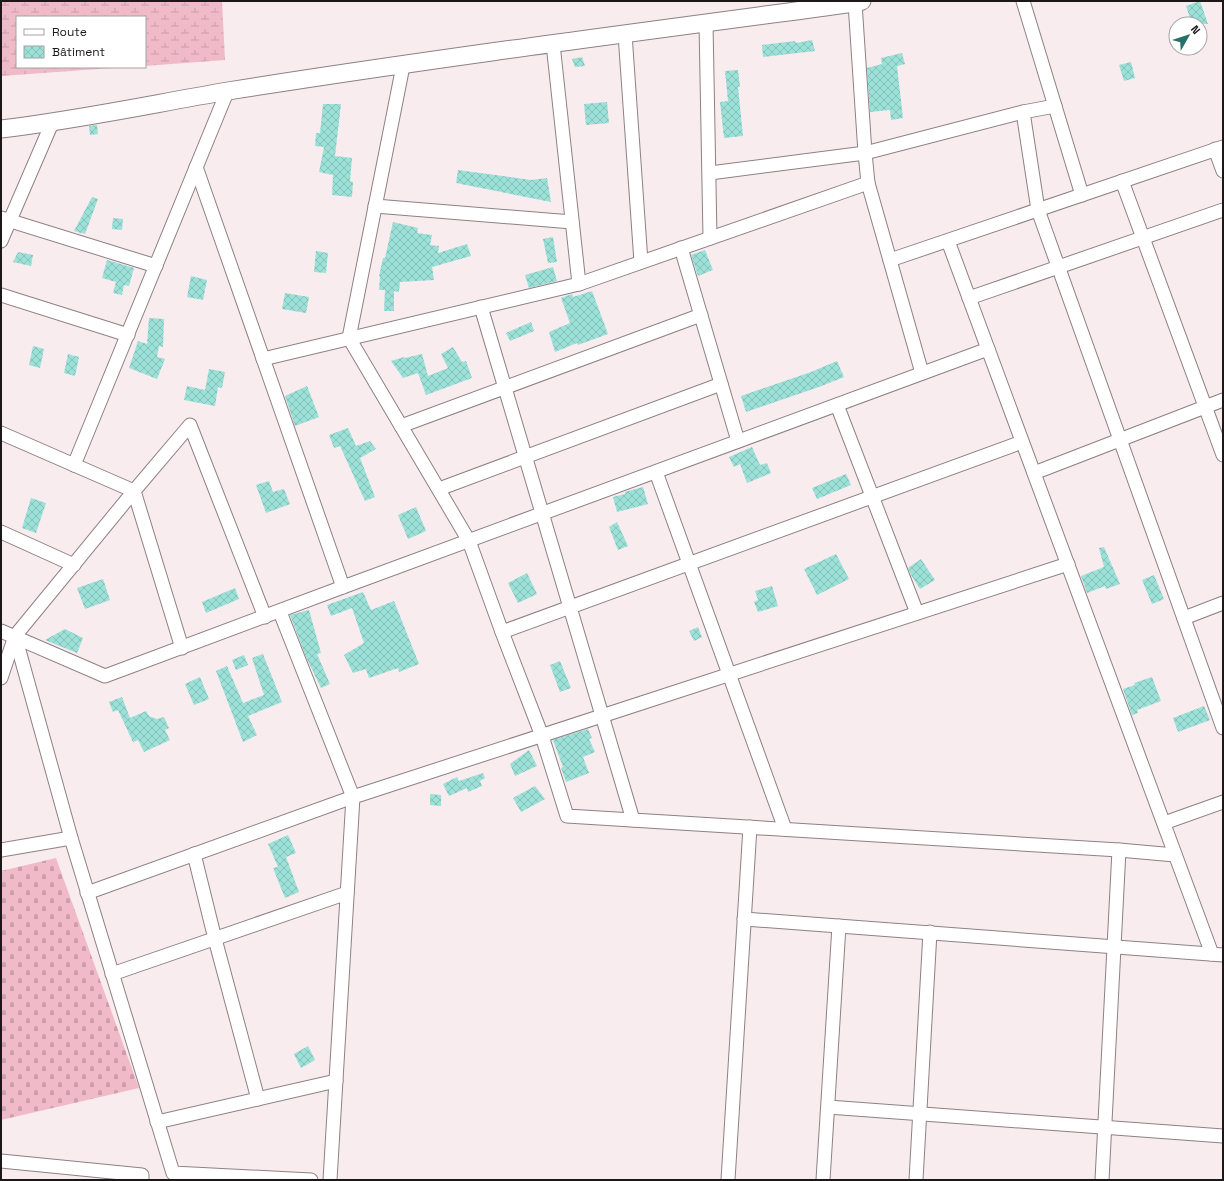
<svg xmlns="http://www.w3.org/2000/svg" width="1224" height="1181" font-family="'Space Grotesk',sans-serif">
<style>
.wetland{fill:url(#wetland-marsh)}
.cemetery{fill:url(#cemetery-stones)}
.building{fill:url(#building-cross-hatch)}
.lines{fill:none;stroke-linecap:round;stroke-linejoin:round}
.minor-casing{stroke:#8d8184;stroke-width:15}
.tertiary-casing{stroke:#8d8184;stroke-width:19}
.minor{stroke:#fff;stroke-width:13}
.tertiary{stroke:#fff;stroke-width:17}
</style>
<defs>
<pattern id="wetland-marsh" width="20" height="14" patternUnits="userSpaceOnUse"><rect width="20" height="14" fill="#f0bac8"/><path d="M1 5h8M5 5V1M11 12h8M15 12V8" fill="none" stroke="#cd9fab"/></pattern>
<pattern id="cemetery-stones" width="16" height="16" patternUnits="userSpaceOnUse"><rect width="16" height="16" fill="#f0bac8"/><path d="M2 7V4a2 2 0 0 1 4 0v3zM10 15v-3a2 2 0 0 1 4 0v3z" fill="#cd9fab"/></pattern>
<pattern id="building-cross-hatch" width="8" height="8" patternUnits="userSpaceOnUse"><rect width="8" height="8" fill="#9be1d8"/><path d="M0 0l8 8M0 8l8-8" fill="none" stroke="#85c0b9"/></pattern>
</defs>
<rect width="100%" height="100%" fill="#f9ecef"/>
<!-- wetland -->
<polygon class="wetland" points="1,1 222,1 225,60 145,66 145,17 17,17 17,67 127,67 1,76"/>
<!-- cemetery -->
<polygon class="cemetery" points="56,858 139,1088 1,1120 1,871"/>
<!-- building -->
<g class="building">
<polygon points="1200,1 1208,24 1192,24 1186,6"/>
<polygon points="812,40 815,51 763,57 762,45 795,41 796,43"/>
<polygon points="902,53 905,64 897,66 903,118 891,120 890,110 870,112 867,68 882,64 881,58"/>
<polygon points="582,57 585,66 575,67 572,59"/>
<polygon points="1131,62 1135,78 1124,81 1119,65"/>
<polygon points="738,70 740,87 738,87 743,136 724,138 720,102 728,101 725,71"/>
<polygon points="607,102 609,123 586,125 584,104"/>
<polygon points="323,104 341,104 335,156 352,158 350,181 353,182 352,197 332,195 333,175 319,172 324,147 315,146 316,133 320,133"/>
<polygon points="97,125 98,134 90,135 89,126"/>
<polygon points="458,170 531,180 547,178 551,202 456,183"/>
<polygon points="92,197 98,199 85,234 74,231"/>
<polygon points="113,218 123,219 122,230 112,229"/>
<polygon points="393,222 418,228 417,233 432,235 430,245 439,246 438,253 467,244 471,256 432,267 434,280 400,282 399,292 394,291 394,311 384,311 385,290 379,290 380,276 379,276 383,258 385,258"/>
<polygon points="553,237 557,262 548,263 543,239"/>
<polygon points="705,250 713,270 698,276 691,255"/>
<polygon points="316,251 328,253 326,273 314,272"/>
<polygon points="18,252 33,255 31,266 13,262"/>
<polygon points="107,260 134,268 129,286 124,285 122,295 113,293 116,282 102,278"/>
<polygon points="553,267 557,281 529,288 525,275"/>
<polygon points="191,276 207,280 203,300 187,297"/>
<polygon points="592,291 608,334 578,345 577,343 555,352 549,332 570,323 561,298 572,294 573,297"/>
<polygon points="285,293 309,297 306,313 282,309"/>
<polygon points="149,318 164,319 163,347 159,346 157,357 165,359 157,379 129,368 138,341 147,344"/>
<polygon points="531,322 534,331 510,341 506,333"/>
<polygon points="33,346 44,349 40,368 29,365"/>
<polygon points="453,347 462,362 466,361 472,378 426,395 418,373 403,378 391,361 404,357 405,358 422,354 428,376 448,368 441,354"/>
<polygon points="68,354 79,357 75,376 64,373"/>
<polygon points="837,361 844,377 819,387 746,412 741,396 811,372"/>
<polygon points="209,369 225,372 222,388 218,387 215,406 184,400 187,386 205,390"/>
<polygon points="307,386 319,417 295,426 285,396"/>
<polygon points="348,428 356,446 370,441 376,449 360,458 375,497 365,501 340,446 334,448 329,435"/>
<polygon points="752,447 760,465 767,463 771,473 747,483 740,464 734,467 729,457"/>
<polygon points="846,474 851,485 817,499 812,488"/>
<polygon points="269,481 273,492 284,489 290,504 266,513 256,485"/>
<polygon points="643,487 648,504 617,512 613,497 625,494 625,492"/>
<polygon points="31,498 46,503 36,533 22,528"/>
<polygon points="416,507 426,531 408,539 398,515"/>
<polygon points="617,522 628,546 618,550 609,527"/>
<polygon points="1104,547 1120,584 1106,589 1105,586 1087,593 1081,576 1104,567 1099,548"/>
<polygon points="836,554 849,579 817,595 804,569"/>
<polygon points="921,559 935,580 920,589 911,575 908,568"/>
<polygon points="527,573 537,594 518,603 508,583"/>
<polygon points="1154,575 1164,599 1152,604 1142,580"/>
<polygon points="103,579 110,600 85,609 77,588"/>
<polygon points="772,586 778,606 758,612 754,602 758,600 755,591"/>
<polygon points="235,588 239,599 206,613 202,602"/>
<polygon points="363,592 371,610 394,601 419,664 399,672 398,668 369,678 366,669 353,673 344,655 364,643 352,608 331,616 327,605"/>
<polygon points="309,610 321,653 317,654 330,684 321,688 306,657 290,615"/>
<polygon points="698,627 702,637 694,641 689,631"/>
<polygon points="65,629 83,638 77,653 45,640"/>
<polygon points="263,654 282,702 248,716 257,735 243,742 216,671 227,666 243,703 264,695 252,658"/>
<polygon points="244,655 248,665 236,670 232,660"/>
<polygon points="560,661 571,688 560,692 550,665"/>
<polygon points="200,677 209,699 194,705 185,684"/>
<polygon points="1152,677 1161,701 1137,710 1138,713 1132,715 1123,689 1135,685 1134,683"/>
<polygon points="122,697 130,718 146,711 149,716 157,719 164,717 169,728 165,730 170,740 144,752 138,740 133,742 118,710 113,712 109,702"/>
<polygon points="1204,706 1210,720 1178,732 1173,718"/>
<polygon points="588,729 592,738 589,739 595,752 583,757 589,773 566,782 561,768 563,767 553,740"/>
<polygon points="529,750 537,766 515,776 510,764"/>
<polygon points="483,773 485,778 480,781 482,786 468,792 467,788 449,796 443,784 457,777 459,781"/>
<polygon points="535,786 545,799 521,812 513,798"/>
<polygon points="430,794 441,795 441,806 430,805"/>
<polygon points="288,835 296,853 286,857 299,892 285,898 273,868 278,867 268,844"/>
<polygon points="308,1046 315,1060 301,1068 294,1054"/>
</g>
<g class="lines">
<defs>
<g id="minor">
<polyline points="1023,1 1082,195"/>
<polyline points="855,3 865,153 868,183 922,373"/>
<polyline points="706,23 710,238"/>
<polyline points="625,34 641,262"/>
<polyline points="553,44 579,284"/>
<polyline points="403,66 349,338 469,541 502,632 542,736 567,816 1119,850 1175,855"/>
<polyline points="1023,112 1038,210 1223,728"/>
<polyline points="1215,149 1223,171"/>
<polyline points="196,167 343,587"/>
<polyline points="710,173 865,153 1023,112 1055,106"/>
<polyline points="1122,181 1223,455"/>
<polyline points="375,206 572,222"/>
<polyline points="1,218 156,266"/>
<polyline points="1,241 52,123"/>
<polyline points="948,241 1212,954"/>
<polyline points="681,248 738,441"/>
<polyline points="890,260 1223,147"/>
<polyline points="1,295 128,335"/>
<polyline points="969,298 1223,210"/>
<polyline points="481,307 633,820"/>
<polyline points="263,359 579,284 868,183"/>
<polyline points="837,405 917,613"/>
<polyline points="401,426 701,315"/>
<polyline points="1,433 134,491 182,648"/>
<polyline points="74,465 227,92"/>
<polyline points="656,472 785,829"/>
<polyline points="1034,473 1223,400"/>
<polyline points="439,489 721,384"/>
<polyline points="1,532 74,565"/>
<polyline points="280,612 353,797 330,1180"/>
<polyline points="1184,618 1223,603"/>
<polyline points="1,631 105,676 343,587 988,349"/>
<polyline points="502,632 1022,442"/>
<polyline points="15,636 71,838 173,1173 311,1180"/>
<polyline points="1,678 15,636 134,491 190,425 265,617"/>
<polyline points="1164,823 1223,802"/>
<polyline points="1,850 71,838"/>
<polyline points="194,854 215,939 258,1099"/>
<polyline points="87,893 353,797 1068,564"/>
<polyline points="744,919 1223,955"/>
<polyline points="112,974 347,893"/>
<polyline points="828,1107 1223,1136"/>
<polyline points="157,1122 336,1081"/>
<polyline points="1,1161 142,1175 142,1180"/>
<polyline points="728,1180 750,827"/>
<polyline points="823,1180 839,926"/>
<polyline points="916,1180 930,932"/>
<polyline points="1102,1180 1119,850"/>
</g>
<path id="tertiary" d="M1 129C77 120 152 104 228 91 436 58 646 31 855 3L862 1"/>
</defs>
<!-- minor casing -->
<use href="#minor" class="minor-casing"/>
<!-- tertiary casing -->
<use href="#tertiary" class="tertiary-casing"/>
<!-- minor -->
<use href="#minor" class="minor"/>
<!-- tertiary -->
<use href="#tertiary" class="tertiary"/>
</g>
<!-- border -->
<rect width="1224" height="1181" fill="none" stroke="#1c1819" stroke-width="4"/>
<!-- legend -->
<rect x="16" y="16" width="130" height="52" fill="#ffffff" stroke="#a4a3a3"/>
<rect x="24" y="29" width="20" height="6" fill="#ffffff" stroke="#a4a3a3"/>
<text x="52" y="36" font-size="12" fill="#1c1819">Route</text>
<rect x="24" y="46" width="20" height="12" fill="url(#building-cross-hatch)" stroke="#a4a3a3"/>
<text x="52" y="56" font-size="12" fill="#1c1819">Bâtiment</text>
<!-- north arrow -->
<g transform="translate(1188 36) rotate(51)"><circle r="19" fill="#ffffff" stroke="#a4a3a3"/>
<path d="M0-3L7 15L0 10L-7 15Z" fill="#287069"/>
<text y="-6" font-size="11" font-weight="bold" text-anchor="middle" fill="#1c1819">N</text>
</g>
</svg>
